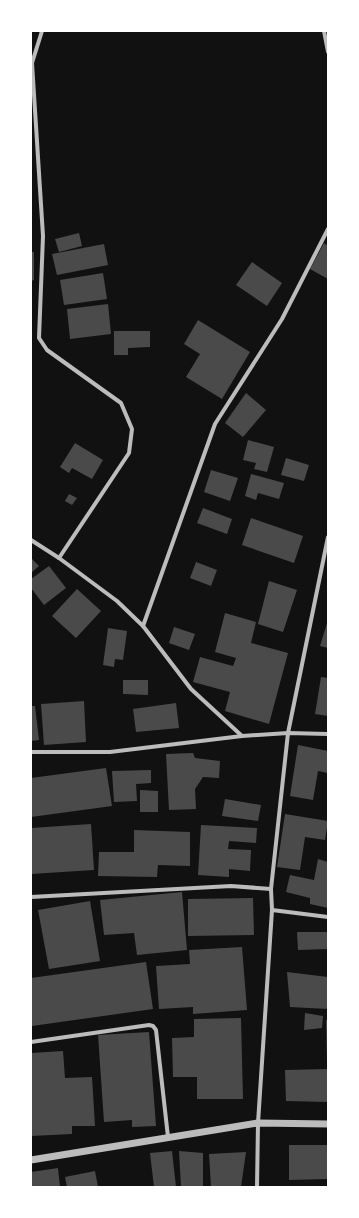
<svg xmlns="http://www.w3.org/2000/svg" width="359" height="1218" font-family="'Public Sans',sans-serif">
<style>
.building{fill:#4a4a4a}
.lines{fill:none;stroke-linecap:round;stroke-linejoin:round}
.minor{stroke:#bcbcbc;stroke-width:4}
.tertiary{stroke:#bcbcbc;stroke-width:7}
</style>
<rect width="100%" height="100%" fill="#111"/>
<!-- building -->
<g class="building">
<polygon points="79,233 82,246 59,252 55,239"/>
<polygon points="324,243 328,246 328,279 310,269"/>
<polygon points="104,244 108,265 57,275 52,254"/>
<polygon points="31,252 34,252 34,280 31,281"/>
<polygon points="252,262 282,283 267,306 236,285"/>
<polygon points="103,273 107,299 64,305 60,280"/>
<polygon points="108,304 111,334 70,339 67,309"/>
<polygon points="198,320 250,352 222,399 186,377 200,354 184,344"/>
<polygon points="114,331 150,331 150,347 128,348 128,355 114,355"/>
<polygon points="246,393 266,410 243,437 225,423"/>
<polygon points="248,440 274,447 267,472 254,469 256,463 243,460"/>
<polygon points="75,443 103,460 92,479 72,468 69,473 60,467"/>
<polygon points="286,458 309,465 304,481 281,475"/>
<polygon points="211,470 238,478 230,501 204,492"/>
<polygon points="251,474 284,483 279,499 258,493 256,500 245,496"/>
<polygon points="69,494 77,498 72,505 65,501"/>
<polygon points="203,508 232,519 227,534 197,523"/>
<polygon points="251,518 303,536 294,563 242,545"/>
<polygon points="31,558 39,566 31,573"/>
<polygon points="196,562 217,570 211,586 190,578"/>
<polygon points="49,566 66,588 44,605 31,588 31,579"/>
<polygon points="269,581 297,590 283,632 258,624"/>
<polygon points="77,589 101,611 76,638 52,616"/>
<polygon points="225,613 256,622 251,643 288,653 269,724 225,711 230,692 193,682 200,657 233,666 236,658 215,652"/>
<polygon points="328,620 328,648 320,646"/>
<polygon points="174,627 195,634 189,650 169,643"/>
<polygon points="108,628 127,631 123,660 115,659 114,667 103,665"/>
<polygon points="321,677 328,678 328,716 315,714"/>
<polygon points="123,680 148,680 148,695 123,694"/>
<polygon points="84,701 86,742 44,745 41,704"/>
<polygon points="176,703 179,728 136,732 133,709"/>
<polygon points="31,706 35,706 39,740 31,741"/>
<polygon points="298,745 328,751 328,773 318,771 313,800 290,796"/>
<polygon points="193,753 195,758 220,761 219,778 203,777 195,789 196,809 169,810 166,754"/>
<polygon points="106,768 112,806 31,817 31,778"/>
<polygon points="151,770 151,783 136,784 137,801 114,802 112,771"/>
<polygon points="140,790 158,791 158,812 140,812"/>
<polygon points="225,799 261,805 258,821 222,816"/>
<polygon points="285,814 328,821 325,840 305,837 300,870 277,867"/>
<polygon points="91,824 94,870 31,874 31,828"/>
<polygon points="201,825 257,828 256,843 229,841 228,849 251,850 250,871 229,869 229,877 198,875"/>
<polygon points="134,830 190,832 190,866 158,865 157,877 98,876 99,852 134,852"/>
<polygon points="318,859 328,862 328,908 310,904 310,898 286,892 290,875 314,880"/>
<polygon points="182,892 187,950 137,955 134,933 104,935 100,900"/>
<polygon points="253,898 254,935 188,936 188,899"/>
<polygon points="90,901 100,961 49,969 38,910"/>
<polygon points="297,932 327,932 328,949 298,950"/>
<polygon points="242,947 247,1010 193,1014 193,1007 159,1009 156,966 190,964 189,950"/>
<polygon points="146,962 153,1009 32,1026 31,978"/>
<polygon points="287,972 328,977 328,1009 290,1007"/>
<polygon points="305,1013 323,1016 322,1028 304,1030"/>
<polygon points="241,1018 243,1099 197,1099 197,1077 173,1077 172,1038 194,1037 194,1019"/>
<polygon points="326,1020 328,1020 328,1062 327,1062"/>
<polygon points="149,1032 156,1126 132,1127 132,1120 104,1122 98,1035"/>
<polygon points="63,1051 65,1078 92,1077 95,1126 72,1126 72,1134 31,1136 31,1053"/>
<polygon points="328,1069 328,1102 286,1101 285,1070"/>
<polygon points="289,1145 328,1145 328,1179 289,1180"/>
<polygon points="172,1151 176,1187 154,1187 150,1153"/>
<polygon points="179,1151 203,1153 203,1187 181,1187"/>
<polygon points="246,1152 241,1187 211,1187 209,1154"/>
<polygon points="58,1168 60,1187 31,1187 31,1172"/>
<polygon points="95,1171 98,1187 67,1187 65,1177"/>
</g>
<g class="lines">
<!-- minor -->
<g class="minor">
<polyline points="42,31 32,63 43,236 39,338 47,350 121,403 132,429 129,453 59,558"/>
<polyline points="324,31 328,52"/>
<polyline points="31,540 59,558 117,601 143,626 191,689 242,736"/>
<polyline points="143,626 215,424 282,319 328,229"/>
<polyline points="31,752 110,752 242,736 288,733 328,734"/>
<polyline points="31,897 231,886 271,889"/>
<polyline points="272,910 328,917"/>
<polyline points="31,1042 149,1025 153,1026 156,1030 168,1137"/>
<polyline points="257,1187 258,1123 272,910 271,889 288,733 328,537"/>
</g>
<!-- tertiary -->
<polyline class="tertiary" points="31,1160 258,1123 328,1124"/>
</g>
<!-- border -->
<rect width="359" height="1218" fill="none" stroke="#ffffff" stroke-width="64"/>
</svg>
